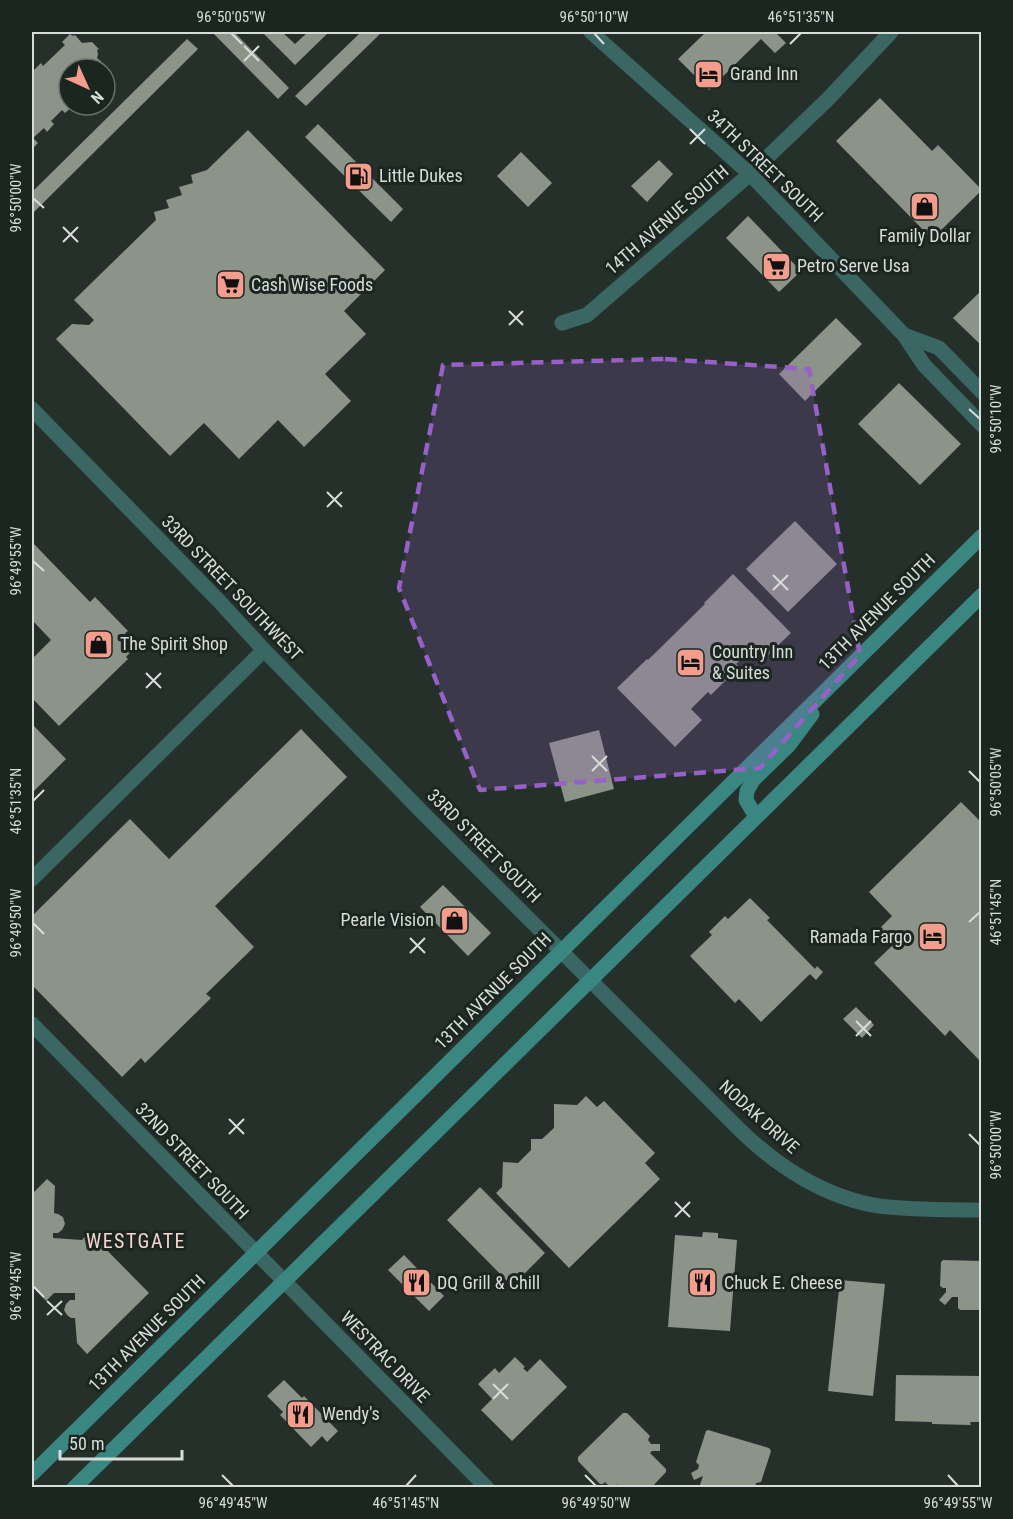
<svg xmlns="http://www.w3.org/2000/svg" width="1013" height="1519" font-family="'Roboto Condensed',sans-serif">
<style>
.building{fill:#8c9389}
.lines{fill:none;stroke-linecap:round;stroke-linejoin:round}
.minor{stroke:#3a6764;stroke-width:15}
.tertiary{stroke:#3a6764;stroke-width:15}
.secondary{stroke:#3a8782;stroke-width:15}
.marked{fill:#9761c7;fill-opacity:0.2;stroke:#9761c7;stroke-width:4.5;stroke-dasharray:12 8;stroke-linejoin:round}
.ticks{fill:none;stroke:#d7deda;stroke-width:2}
.labels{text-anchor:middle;stroke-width:6;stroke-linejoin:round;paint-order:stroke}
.poi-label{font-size:18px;fill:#d7deda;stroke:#1c2621;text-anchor:start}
.street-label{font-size:18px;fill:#d7deda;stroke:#1c2621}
.neighbourhood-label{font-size:20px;letter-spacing:1.5px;fill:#f7d4cd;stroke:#1c2621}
.neatline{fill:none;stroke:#d7deda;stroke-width:2}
.ticks-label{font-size:15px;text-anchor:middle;fill:#d7deda}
</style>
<rect width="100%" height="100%" fill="#26302b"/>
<!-- building -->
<g class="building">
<polygon points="212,32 234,32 289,88 278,99"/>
<polygon points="262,32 282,32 295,44 308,32 329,32 295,65"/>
<polygon points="361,32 382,32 306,106 295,96"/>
<polygon points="706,32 775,32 786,43 775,53 761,39 709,90 678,59"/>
<polygon points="70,34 73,36 75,35 82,43 92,42 99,49 97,50 98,54 97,58 106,66 103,69 69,69 69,105 74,105 65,113 62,110 51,121 54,124 47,132 44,128 33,138 38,143 32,149 32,72 41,63 43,66 65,45 62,42"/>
<polygon points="187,39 198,49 32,214 32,192"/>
<polygon points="880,98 932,151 938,145 982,190 932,239 836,141"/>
<polygon points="318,124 403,209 391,222 305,137"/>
<polygon points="248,130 385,270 344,311 366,334 325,374 351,401 304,447 278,420 239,459 204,423 170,456 56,339 72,324 89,325 94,320 74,300 156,220 154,212 169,208 166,200 182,195 179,187 193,183 191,175 207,170"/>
<polygon points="521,152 552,183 528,207 497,176"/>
<polygon points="659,160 673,174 647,202 631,186"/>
<polygon points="748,216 801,271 779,292 726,238"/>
<polygon points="982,290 982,346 953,318"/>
<polygon points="836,318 862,344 805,401 779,374"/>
<polygon points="899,383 961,444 920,485 858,424"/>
<polygon points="795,521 837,564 788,612 746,569"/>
<polygon points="32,542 90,602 95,597 128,631 125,633 137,645 126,657 128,659 59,726 32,698 32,659 51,640 32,620"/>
<polygon points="733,574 791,633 764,659 753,648 736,664 739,667 711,695 708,692 691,709 702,720 675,747 617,688 647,659 648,660 705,604 704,603"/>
<polygon points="32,724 66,759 32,793"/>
<polygon points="301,729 347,777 215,906 254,947 206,994 211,998 145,1063 141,1058 122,1077 32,985 32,916 130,819 169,859"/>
<polygon points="599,730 614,789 565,802 549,743"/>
<polygon points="961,802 982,823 982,1060 980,1061 950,1030 945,1036 874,963 893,945 878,930 892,916 869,892"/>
<polygon points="443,885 491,933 468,956 420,907"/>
<polygon points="750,898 770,918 767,920 815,969 817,966 823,972 816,980 810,974 761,1022 739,999 735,1003 690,956 712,935 709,932 725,916 728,919"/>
<polygon points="856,1007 874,1025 862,1038 843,1019"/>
<polygon points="586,1096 597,1107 604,1101 655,1153 645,1163 660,1179 569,1268 496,1193 502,1187 503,1162 518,1163 531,1150 531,1139 542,1139 554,1128 554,1104 577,1105"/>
<polygon points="47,1179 55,1186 54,1213 58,1214 63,1217 65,1224 62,1230 58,1233 53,1233 53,1238 82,1240 89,1232 149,1293 87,1354 77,1343 75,1318 71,1318 67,1315 64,1310 66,1304 70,1300 75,1300 75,1293 54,1293 46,1301 32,1286 32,1194"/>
<polygon points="480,1187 545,1253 512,1286 447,1220"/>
<polygon points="703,1232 718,1233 718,1238 737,1240 730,1331 668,1327 675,1235 702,1237"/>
<polygon points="404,1255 444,1296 429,1311 388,1270"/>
<polygon points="943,1260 982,1261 982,1310 960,1310 958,1308 958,1297 952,1297 945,1305 939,1300 946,1292 946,1288 943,1288 940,1286 941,1262"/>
<polygon points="840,1280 885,1284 873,1396 828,1391"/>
<polygon points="515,1357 525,1367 523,1368 527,1372 540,1359 567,1387 512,1441 481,1410 492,1399 478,1384 495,1368 499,1373"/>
<polygon points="896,1375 982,1376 982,1422 970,1422 971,1425 932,1424 932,1422 895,1421"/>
<polygon points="284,1380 302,1398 304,1396 338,1431 327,1442 322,1436 311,1447 280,1415 283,1412 267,1396"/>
<polygon points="623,1413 627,1413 650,1436 648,1440 651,1444 660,1444 660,1451 652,1451 650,1453 666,1469 666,1472 651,1488 620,1488 617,1484 616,1488 608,1488 608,1485 605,1482 603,1484 600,1484 578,1461 578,1457"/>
<polygon points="708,1430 769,1448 771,1451 761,1482 756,1483 755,1488 699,1488 703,1476 694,1480 691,1473 698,1469 699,1465 696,1462 706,1431"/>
</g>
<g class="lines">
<!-- minor -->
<g class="minor">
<polyline points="562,323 587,315 750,174 828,99 891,32"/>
<path d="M32 409 218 600 264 650 423 813 739 1129C776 1166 826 1198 879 1206 913 1210 948 1210 982 1210"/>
<polyline points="32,879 264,650"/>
</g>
<!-- tertiary -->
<g class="tertiary">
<polyline points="591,32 750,174 904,335 924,365 982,425"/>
<polyline points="904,335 939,348 982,392"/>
<polyline points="32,1024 487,1488"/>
</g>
<!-- secondary -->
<g class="secondary">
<polyline points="755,815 746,800 747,791 753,780 789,745 812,714"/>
<polyline points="32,1474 982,536"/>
<path d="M74 1488C377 1191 677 891 982 595"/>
</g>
</g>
<!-- marked area -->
<path class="marked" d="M665 359 809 369 860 655 760 768 480 790 399 588 443 365Z"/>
<!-- ticks -->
<path class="ticks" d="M231 33 242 44M594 33 604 44M790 44 801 33M244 46 259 61M244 61 259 46M690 129 705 144M690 144 705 129M33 198 44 208M63 227 78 242M63 242 78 227M509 311 523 325M509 325 523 311M969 409 980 419M327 492 342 507M327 507 342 492M33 561 44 571M773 575 788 590M773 590 788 575M146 673 161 688M146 688 161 673M592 756 607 771M592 771 607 756M969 771 980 782M33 801 44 790M969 922 980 912M33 923 44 934M410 938 425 953M410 953 425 938M856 1021 871 1036M856 1036 871 1021M229 1119 244 1134M229 1134 244 1119M969 1134 980 1145M675 1202 690 1217M675 1217 690 1202M33 1286 44 1297M47 1301 62 1315M47 1315 62 1301M493 1384 508 1399M493 1399 508 1384M222 1475 233 1486M585 1475 596 1486M948 1475 958 1486M406 1486 416 1475"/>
<!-- icons -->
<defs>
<symbol id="hotel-square" viewBox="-11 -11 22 22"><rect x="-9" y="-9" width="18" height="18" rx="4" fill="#f49d8d" stroke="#1c2621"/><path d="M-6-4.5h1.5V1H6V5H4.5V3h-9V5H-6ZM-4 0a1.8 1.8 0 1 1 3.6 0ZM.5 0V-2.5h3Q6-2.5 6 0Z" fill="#111"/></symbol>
<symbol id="fuel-square" viewBox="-11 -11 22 22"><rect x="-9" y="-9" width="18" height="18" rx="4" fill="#f49d8d" stroke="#1c2621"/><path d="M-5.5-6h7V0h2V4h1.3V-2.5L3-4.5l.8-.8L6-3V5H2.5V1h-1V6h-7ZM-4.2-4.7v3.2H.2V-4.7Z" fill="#111"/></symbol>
<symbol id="shop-square" viewBox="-11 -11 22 22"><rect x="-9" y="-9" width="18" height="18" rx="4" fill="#f49d8d" stroke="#1c2621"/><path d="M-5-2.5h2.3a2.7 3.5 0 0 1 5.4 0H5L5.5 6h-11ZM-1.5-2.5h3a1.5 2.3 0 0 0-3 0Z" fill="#111"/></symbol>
<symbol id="supermarket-square" viewBox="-11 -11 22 22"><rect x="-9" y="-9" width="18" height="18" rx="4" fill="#f49d8d" stroke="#1c2621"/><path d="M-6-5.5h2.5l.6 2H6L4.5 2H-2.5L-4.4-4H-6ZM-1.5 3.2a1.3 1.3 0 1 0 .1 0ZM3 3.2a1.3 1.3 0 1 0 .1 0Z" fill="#111"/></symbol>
<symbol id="restaurant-square" viewBox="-11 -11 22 22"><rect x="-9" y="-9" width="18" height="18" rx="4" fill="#f49d8d" stroke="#1c2621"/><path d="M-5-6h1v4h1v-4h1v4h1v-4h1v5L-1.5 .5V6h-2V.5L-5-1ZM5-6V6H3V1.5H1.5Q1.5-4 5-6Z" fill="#111"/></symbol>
</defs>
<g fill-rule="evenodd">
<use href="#hotel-square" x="692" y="58" width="33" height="33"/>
<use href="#fuel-square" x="342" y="160" width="33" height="33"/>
<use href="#shop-square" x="908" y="190" width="33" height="33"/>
<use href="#supermarket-square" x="760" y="250" width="33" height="33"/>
<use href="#supermarket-square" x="214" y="268" width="33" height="33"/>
<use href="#shop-square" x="82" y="628" width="33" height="33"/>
<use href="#hotel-square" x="674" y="646" width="33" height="33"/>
<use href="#shop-square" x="438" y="904" width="33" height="33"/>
<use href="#hotel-square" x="916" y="920" width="33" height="33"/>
<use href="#restaurant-square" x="400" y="1266" width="33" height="33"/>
<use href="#restaurant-square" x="686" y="1266" width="33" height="33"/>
<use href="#restaurant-square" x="284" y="1398" width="33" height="33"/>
</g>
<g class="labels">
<!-- poi labels -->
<g class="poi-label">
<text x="730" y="80">Grand Inn</text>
<text x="379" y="182">Little Dukes</text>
<text x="925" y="242" text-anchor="middle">Family Dollar</text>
<text x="797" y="272">Petro Serve Usa</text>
<text x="251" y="291">Cash Wise Foods</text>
<text x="120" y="650">The Spirit Shop</text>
<text x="712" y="658">Country Inn<tspan x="712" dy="21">&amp; Suites</tspan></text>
<text x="434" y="926" text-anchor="end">Pearle Vision</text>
<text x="912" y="943" text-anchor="end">Ramada Fargo</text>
<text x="437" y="1289">DQ Grill &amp; Chill</text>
<text x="724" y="1289">Chuck E. Cheese</text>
<text x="322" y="1420">Wendy's</text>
</g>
<!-- street labels -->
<g class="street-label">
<text transform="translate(765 166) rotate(44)" y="6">34TH STREET SOUTH</text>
<text transform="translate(667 220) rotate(-41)" y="6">14TH AVENUE SOUTH</text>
<text transform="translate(232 588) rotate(46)" y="6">33RD STREET SOUTHWEST</text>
<text transform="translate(877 612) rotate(-45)" y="6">13TH AVENUE SOUTH</text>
<text transform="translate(484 846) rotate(45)" y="6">33RD STREET SOUTH</text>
<text transform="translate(493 991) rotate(-45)" y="6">13TH AVENUE SOUTH</text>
<text transform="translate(759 1117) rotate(42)" y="6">NODAK DRIVE</text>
<text transform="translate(192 1161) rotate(46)" y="6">32ND STREET SOUTH</text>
<text transform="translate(147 1333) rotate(-45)" y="6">13TH AVENUE SOUTH</text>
<text transform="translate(385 1357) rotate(46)" y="6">WESTRAC DRIVE</text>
</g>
<!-- neighbourhood labels -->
<g class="neighbourhood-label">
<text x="136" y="1248">WESTGATE</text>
</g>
</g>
<!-- border -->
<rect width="1013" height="1519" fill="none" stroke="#1c2621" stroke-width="66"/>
<!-- north arrow -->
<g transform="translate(87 87) rotate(135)"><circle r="28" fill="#1c2621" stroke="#67706b" stroke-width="1.5"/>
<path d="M0-4.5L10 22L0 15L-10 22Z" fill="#f49d8d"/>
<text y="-9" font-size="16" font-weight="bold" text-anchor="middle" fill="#d7deda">N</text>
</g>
<!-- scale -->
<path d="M60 1450v9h122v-9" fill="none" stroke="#d7deda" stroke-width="3"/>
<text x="69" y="1450" font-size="18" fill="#d7deda" stroke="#1c2621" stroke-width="4.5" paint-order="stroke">50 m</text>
<rect x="33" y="33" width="947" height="1453" class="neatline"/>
<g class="ticks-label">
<text x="231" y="22">96°50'05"W</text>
<text x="594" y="22">96°50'10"W</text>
<text x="801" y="22">46°51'35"N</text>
<text transform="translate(16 198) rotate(-90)" y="5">96°50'00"W</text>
<text transform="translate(996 419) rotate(-90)" y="5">96°50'10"W</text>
<text transform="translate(16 561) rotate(-90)" y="5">96°49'55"W</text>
<text transform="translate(996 782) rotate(-90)" y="5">96°50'05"W</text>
<text transform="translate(16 801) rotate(-90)" y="5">46°51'35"N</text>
<text transform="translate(996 912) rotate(-90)" y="5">46°51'45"N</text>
<text transform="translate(16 923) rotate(-90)" y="5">96°49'50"W</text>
<text transform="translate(996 1145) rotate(-90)" y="5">96°50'00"W</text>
<text transform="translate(16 1286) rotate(-90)" y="5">96°49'45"W</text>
<text x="233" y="1508">96°49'45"W</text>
<text x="406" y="1508">46°51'45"N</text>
<text x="596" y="1508">96°49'50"W</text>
<text x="958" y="1508">96°49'55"W</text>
</g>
</svg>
